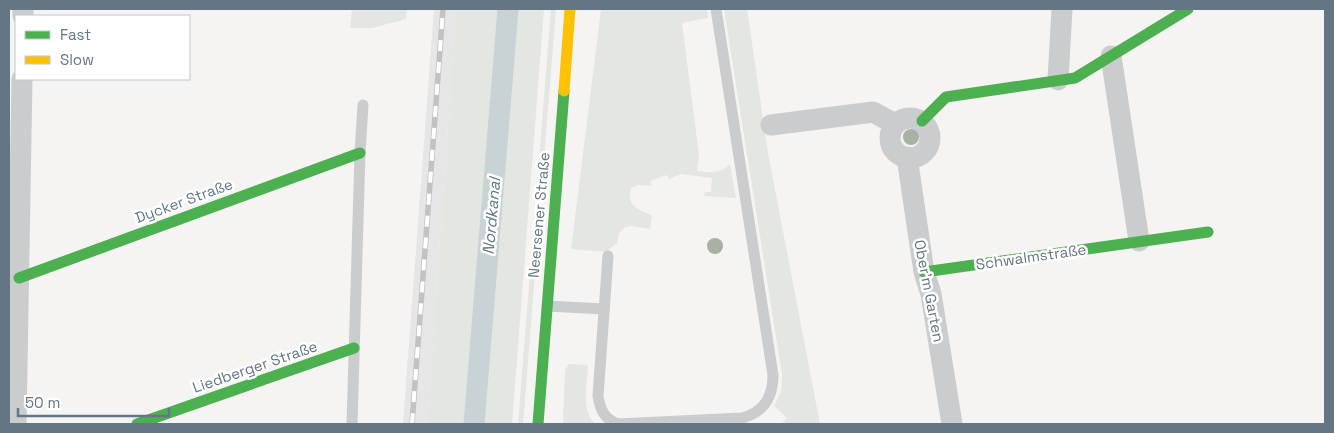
<svg xmlns="http://www.w3.org/2000/svg" width="1334" height="433" font-family="'Space Grotesk',sans-serif">
<style>
.built{fill:#e5e6e5}
.green{fill:#e4e7e1}
.lines{fill:none;stroke-linecap:round;stroke-linejoin:round}
.canal{stroke:#c9d2d4;stroke-width:21}
.lane{stroke:#cacccd;stroke-width:11}
.street{stroke:#cacccd;stroke-width:21}
.fast{stroke:#4caf50;stroke-width:11}
.slow{stroke:#ffc107;stroke-width:11}
.rail-casing{stroke:#c0c2c3;stroke-width:5.5}
.rail{stroke:#fff;stroke-width:4;stroke-dasharray:11;stroke-linecap:butt}
.tree{fill:#a7b1a4}
.labels{text-anchor:middle;stroke-width:5;stroke-linejoin:round;paint-order:stroke}
.street-label{font-size:15px;fill:#647683;stroke:#fff}
.water-label{font-size:16px;font-style:italic;fill:#5f7880;stroke:#fff}
</style>
<rect width="100%" height="100%" fill="#f5f4f3"/>
<!-- built -->
<polygon class="built" points="434,9 456,9 427,424 403,424"/>
<!-- green -->
<g class="green">
<polygon points="352,9 407,9 406,19 372,28 350,28"/>
<polygon points="456,9 544,9 512,424 427,424"/>
<polygon points="551,9 556,9 523,424 518,424"/>
<path d="M601 9H707L708 18 682 23 699 155 697 171C710 173 720 174 730 164L736 198 704 196 705 192H711L712 178 681 174 669 179 667 175 650 181 652 186 639 185 631 188C626 209 640 208 652 216L650 229 632 226 625 227 619 233 617 243 606 252 571 249Z"/>
<polygon points="724,9 747,9 768,153 820,424 781,424 787,418 774,406 781,392 782,375"/>
<path d="M569 364 587 365 588 367C587 385 581 410 595 424H563L565 370Z"/>
</g>
<g class="lines">
<!-- canal -->
<polyline class="canal" points="474,424 508,9"/>
<!-- lane -->
<g class="lane">
<path d="M608 256 598 396C600 409 604 419 618 424L742 418C764 412 773 397 773 375L716 9"/>
<polyline points="547,306 604,309"/>
<polyline points="352,424 360,153 363,105"/>
</g>
<!-- street -->
<g class="street">
<polyline points="23,16 23,9"/>
<polyline points="1111,56 1139,241"/>
<polyline points="1058,80 1062,9"/>
<circle cx="910" cy="138" r="20"/>
<polyline points="771,125 873,112 895,124"/>
<polyline points="907,157 924,272 931,294 952,424"/>
<polyline points="16,424 22,79"/>
</g>
<!-- fast -->
<g class="fast">
<polyline points="922,121 946,97 1075,78 1188,9"/>
<polyline points="924,272 1208,232"/>
<polyline points="19,278 360,153"/>
<polyline points="137,424 354,348"/>
<polyline points="538,424 564,91"/>
</g>
<!-- slow -->
<polyline class="slow" points="564,91 570,9"/>
<defs>
<polyline id="rail" points="412,424 443,9"/>
</defs>
<!-- rail casing -->
<use href="#rail" class="rail-casing"/>
<!-- rail -->
<use href="#rail" class="rail"/>
</g>
<!-- trees -->
<g class="tree">
<circle cx="911" cy="137" r="8"/>
<circle cx="715" cy="246" r="8"/>
</g>
<g class="labels">
<!-- street labels -->
<g class="street-label">
<text transform="translate(184 201) rotate(-20)" y="5">Dycker Straße</text>
<text transform="translate(539 215) rotate(-85)" y="5">Neersener Straße</text>
<text transform="translate(1031 257) rotate(-8)" y="5">Schwalmstraße</text>
<text transform="translate(929 291) rotate(79)" y="5">Ober'm Garten</text>
<text transform="translate(255 367) rotate(-19)" y="5">Liedberger Straße</text>
</g>
<!-- water labels -->
<g class="water-label">
<text transform="translate(491 216) rotate(-85)" y="6">Nordkanal</text>
</g>
</g>
<!-- border -->
<rect width="1334" height="433" fill="none" stroke="#647683" stroke-width="20"/>
<!-- legend -->
<rect x="15" y="15" width="175" height="65" fill="#ffffff" stroke="#c1c8cd"/>
<rect x="25" y="31" width="25" height="8" fill="#4caf50" stroke="#c1c8cd"/>
<text x="60" y="40" font-size="15" fill="#647683">Fast</text>
<rect x="25" y="56" width="25" height="8" fill="#ffc107" stroke="#c1c8cd"/>
<text x="60" y="65" font-size="15" fill="#647683">Slow</text>
<!-- scale -->
<path d="M18 408v8h151v-8" fill="none" stroke="#647683" stroke-width="2.5"/>
<text x="25" y="408" font-size="15" fill="#647683" stroke="#ffffff" stroke-width="4" paint-order="stroke">50 m</text>
</svg>
